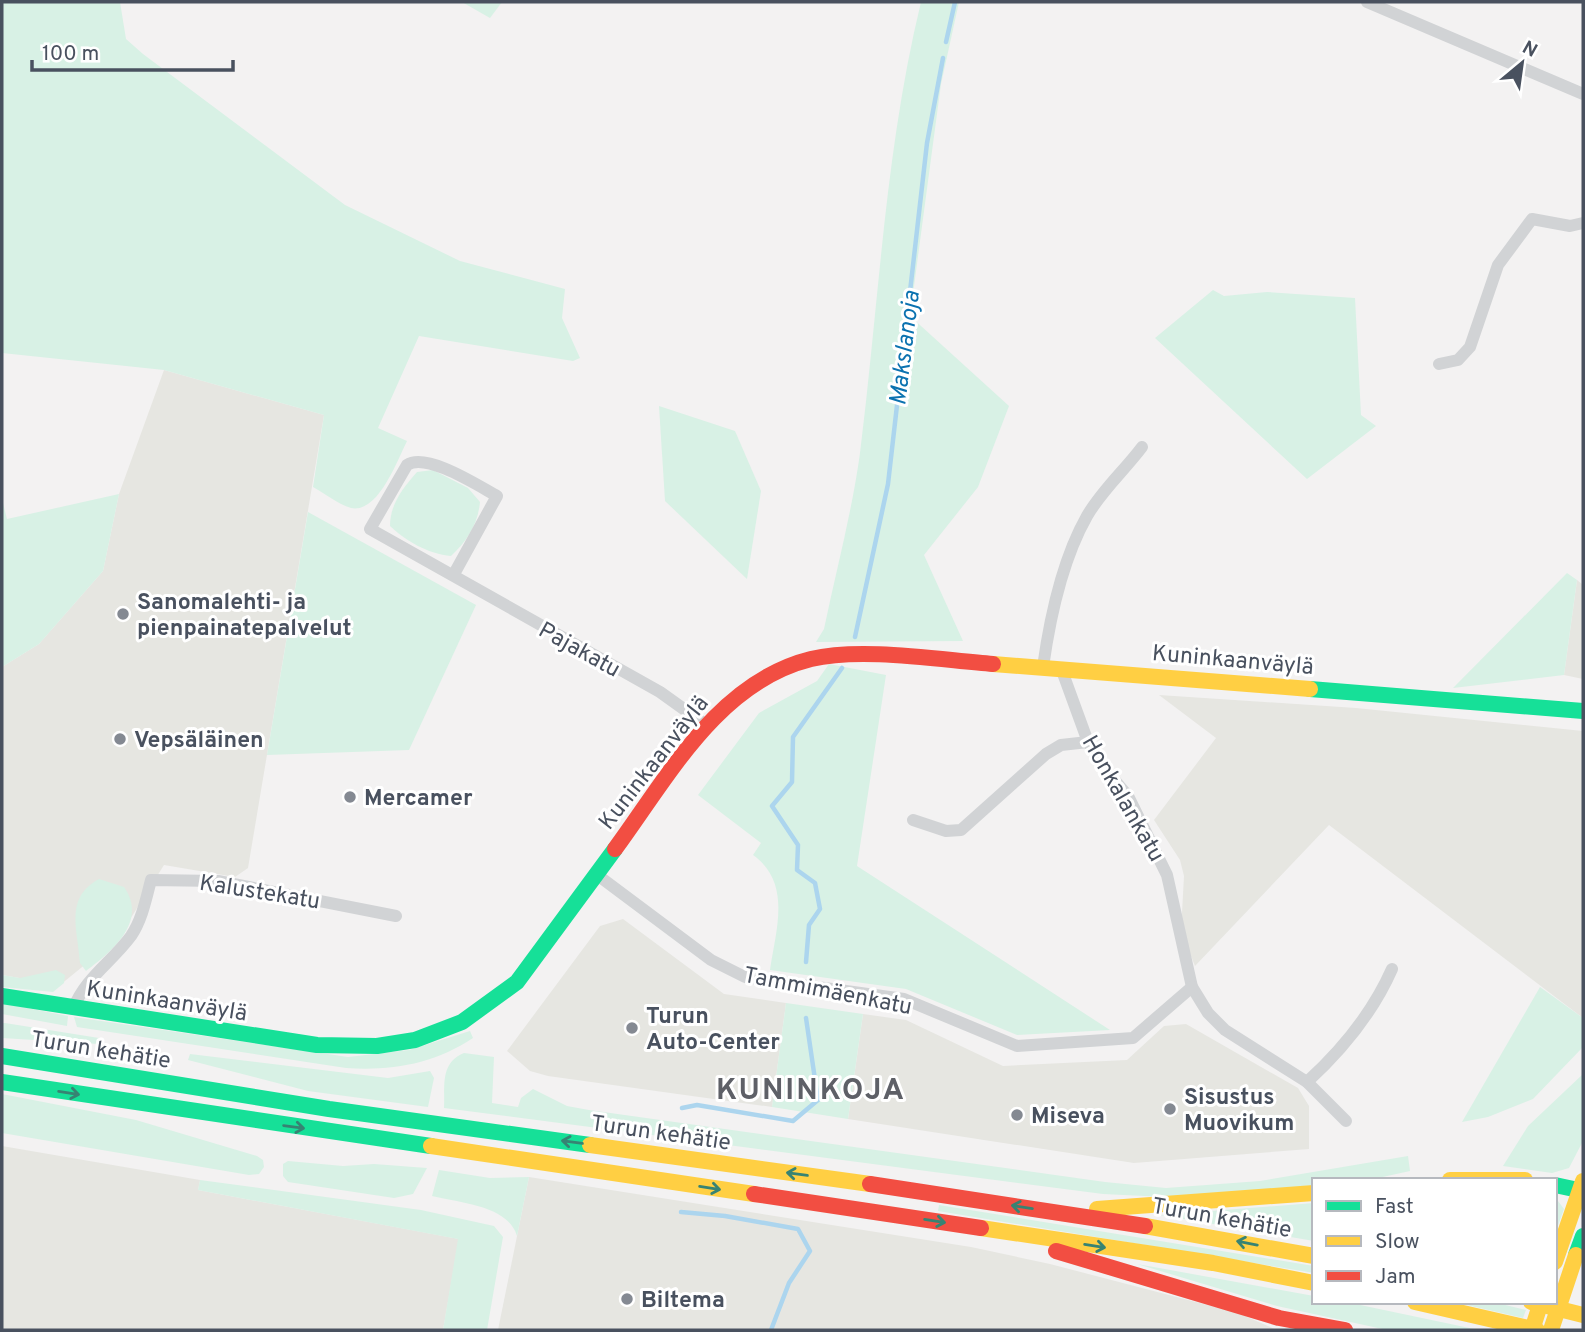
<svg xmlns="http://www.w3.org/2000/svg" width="1585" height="1332" font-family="Overpass,sans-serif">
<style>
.commercial{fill:#e6e6e1}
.green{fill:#d8f1e5}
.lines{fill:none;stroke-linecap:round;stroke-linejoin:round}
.stream{stroke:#acd5ee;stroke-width:4.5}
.street{stroke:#d1d3d5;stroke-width:12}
.fast{stroke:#16e098;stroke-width:16}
.slow{stroke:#ffcf43;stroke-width:16}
.jam{stroke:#f24e42;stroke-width:16}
.slow-bridge{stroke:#ffcf43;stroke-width:16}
.oneway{stroke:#378373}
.poi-dot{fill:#848992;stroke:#fff;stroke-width:2.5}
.labels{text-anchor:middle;stroke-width:6;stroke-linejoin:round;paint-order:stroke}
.poi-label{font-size:23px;font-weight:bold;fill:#49515f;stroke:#fff;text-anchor:start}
.street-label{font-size:23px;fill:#49515f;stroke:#fff}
.water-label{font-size:24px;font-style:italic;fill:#0b72b0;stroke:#fff}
.district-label{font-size:30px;font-weight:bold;letter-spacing:2px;fill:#5e6067;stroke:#fff}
</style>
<rect width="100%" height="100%" fill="#f3f2f2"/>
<!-- commercial -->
<g class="commercial">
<polygon points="164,370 324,415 248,868 235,877 164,865 119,937 60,985 2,975 2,667 39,644 103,571 119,494"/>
<polygon points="1577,580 1583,585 1583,679 1564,675"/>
<polygon points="1159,695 1356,708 1583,731 1583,1018 1329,825 1195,966 1181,931 1184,876 1180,860 1154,820 1216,738"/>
<polygon points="623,919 724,994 786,1003 772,1107 548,1076 530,1071 507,1051 600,926"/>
<polygon points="863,1014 906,1020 1003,1066 1127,1060 1164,1026 1186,1024 1298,1088 1309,1106 1309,1149 1134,1163 848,1119"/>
<polygon points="2,1146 200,1180 198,1190 459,1239 443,1330 2,1330"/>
<polygon points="529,1177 971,1247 1050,1264 1238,1313 1277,1330 498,1330"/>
</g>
<!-- green -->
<g class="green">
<path d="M2 2H120L126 39 143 54 345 205 460 261 565 289 562 318 580 358 573 361 419 336 378 428 407 441C397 461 378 514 351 508 338 504 324 493 313 487L324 415 164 370 2 353Z"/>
<polygon points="462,2 502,2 490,18"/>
<path d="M921 2H959L941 84 910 316 1009 406 978 487 924 555 963 641 816 642 824 629C836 571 852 512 860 453 879 302 885 150 921 2Z"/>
<polygon points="1213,290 1224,296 1267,292 1355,298 1361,415 1376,426 1307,479 1155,338"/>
<polygon points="659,406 735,431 761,491 747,579 665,501"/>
<path d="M433 470 468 488 480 502C478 524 467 541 451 556 428 554 406 541 390 526 390 504 403 488 417 472Z"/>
<polygon points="119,494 103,571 39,644 2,667 2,499 7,519"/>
<polygon points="308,512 476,605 409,750 267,755"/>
<polygon points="1567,573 1577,580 1564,675 1453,688"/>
<path d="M829 664 886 675 857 866 1110 1030 1017 1035 906 989 770 970C776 929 792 883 753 855L761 843 698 795 759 713 817 681Z"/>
<path d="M99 879 124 887C148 921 113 951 86 971L80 963C78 929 64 898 99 879Z"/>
<polygon points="56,970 65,975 64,983 53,992 2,987 2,975 20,978"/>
<polygon points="1540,987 1583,1018 1583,1047 1533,1099 1488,1117 1462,1122"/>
<polygon points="2,1003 68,1016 67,1026 2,1014"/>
<polygon points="786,1003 863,1014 848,1119 772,1107"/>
<path d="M74 1017 348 1057 409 1050 470 1031 473 1038C434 1064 392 1071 346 1068L77 1027Z"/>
<polygon points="2,1023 5,1023 99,1038 98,1044 2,1038"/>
<path d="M464 1053 494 1057 492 1103 518 1107 521 1098 533 1089 567 1106 589 1110 1105 1182 1166 1188 1260 1181 1408 1156 1410 1171 1369 1180H1314V1187L1165 1197 1103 1194 444 1108C445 1085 440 1063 464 1053Z"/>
<polygon points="190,1054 388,1078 430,1071 434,1078 428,1107 308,1091 188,1060"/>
<polygon points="1583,1074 1583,1141 1569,1168 1552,1173 1503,1166 1528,1126"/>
<polygon points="2,1094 136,1120 257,1156 263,1160 264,1167 259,1174 249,1175 2,1133"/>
<polygon points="288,1161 343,1166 374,1164 427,1168 413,1194 394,1198 288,1182 283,1176 283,1164"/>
<path d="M439 1170 490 1178 529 1177 517 1236C508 1205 459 1203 432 1196Z"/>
<polygon points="200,1180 421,1210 494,1226 503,1237 487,1330 443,1330 458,1239 198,1190"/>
<polygon points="1555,1197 1564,1209 1555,1234"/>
<polygon points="1314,1203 1314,1241 1160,1215"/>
<polygon points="939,1205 1314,1266 1314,1273 938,1211"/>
<polygon points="1137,1264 1314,1296 1314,1302 1346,1302 1479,1330 1387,1330 1277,1306"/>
<polygon points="1454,1302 1493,1302 1526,1310 1523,1318"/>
</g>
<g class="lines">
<!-- stream -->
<g class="stream">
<polyline points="946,42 955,2"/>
<polyline points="855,637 888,484 927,143 943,58"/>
<polyline points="806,962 809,925 820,909 815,883 797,870 798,845 772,806 792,782 793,737 842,668"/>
<polyline points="682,1108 697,1105 793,1121 818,1100 806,1018"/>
<polyline points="681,1212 725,1216 798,1229 810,1251 789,1283 771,1330"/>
</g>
<!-- street -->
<g class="street">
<polyline points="1367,2 1583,94"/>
<polyline points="1439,364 1458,360 1470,347 1498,265 1532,219 1570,226 1583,223"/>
<path d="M454 574 497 496C477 485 426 452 407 465L370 529 660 692 706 725"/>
<path d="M1043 667C1050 617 1062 560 1087 516 1102 490 1124 471 1142 447"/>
<polyline points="1061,668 1088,742 1101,764 1128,796 1167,875 1192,987 1208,1013 1225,1030 1307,1082 1346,1121"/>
<polyline points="913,820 946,831 961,830 1046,754 1061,745 1088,742"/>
<polyline points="596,874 711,960 745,977 904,999 1017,1046 1133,1038 1192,987"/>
<path d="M73 1009C86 977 111 963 131 936 142 920 146 899 151 880L218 881 396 916"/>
<path d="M1307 1082C1342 1050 1373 1012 1392 969"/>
</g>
<!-- fast -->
<g class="fast">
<polyline points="1310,689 1583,711"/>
<polyline points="2,996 317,1045 377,1046 415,1040 462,1022 517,982 615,849"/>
<polyline points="2,1056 329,1109 590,1145"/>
<polyline points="2,1082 431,1146"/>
<polyline points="1555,1185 1583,1191"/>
<polyline points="1576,1255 1583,1236"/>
</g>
<!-- slow -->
<g class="slow">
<polyline points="993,664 1310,689"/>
<polyline points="590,1145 870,1184"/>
<polyline points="431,1146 754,1194"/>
<polyline points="1450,1180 1525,1180"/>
<polyline points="1097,1209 1314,1193"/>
<polyline points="1145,1226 1314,1256"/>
<polyline points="981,1228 1213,1263 1314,1283"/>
<polyline points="1555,1262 1583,1181"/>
<polyline points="1415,1302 1537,1330"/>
<polyline points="1531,1302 1583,1315"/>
</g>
<!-- jam -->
<g class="jam">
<path d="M615 849C668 777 718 682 811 659 862 647 940 660 993 664"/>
<polyline points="870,1184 1145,1226"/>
<polyline points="754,1194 981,1228"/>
<polyline points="1056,1251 1279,1318 1345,1330"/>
</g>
<!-- slow-bridge -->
<g class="slow-bridge">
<polyline points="1532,1330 1541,1302"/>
<polyline points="1551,1330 1576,1255"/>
</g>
</g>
<!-- one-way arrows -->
<defs><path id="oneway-shaft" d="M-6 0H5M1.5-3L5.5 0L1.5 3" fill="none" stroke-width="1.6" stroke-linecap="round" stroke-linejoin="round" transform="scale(1.75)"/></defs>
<g class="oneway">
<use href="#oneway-shaft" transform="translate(69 1093) rotate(9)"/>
<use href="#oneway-shaft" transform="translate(294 1127) rotate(8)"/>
<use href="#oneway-shaft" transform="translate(572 1142) rotate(-172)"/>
<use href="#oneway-shaft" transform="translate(797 1174) rotate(-172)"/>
<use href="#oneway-shaft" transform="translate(710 1188) rotate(9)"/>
<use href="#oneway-shaft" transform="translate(1022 1207) rotate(-171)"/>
<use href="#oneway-shaft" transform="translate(935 1221) rotate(9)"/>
<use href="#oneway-shaft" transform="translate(1247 1243) rotate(-169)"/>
<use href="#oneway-shaft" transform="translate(1095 1246) rotate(9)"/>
</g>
<!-- markers -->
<g class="poi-dot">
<circle cx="123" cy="614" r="7"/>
<circle cx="120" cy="739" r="7"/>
<circle cx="350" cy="797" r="7"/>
<circle cx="632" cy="1028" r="7"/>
<circle cx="1170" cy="1109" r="7"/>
<circle cx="1017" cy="1115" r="7"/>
<circle cx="627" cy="1299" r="7"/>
</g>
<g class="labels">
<!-- poi labels -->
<g class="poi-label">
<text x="137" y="609">Sanomalehti- ja<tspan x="137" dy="26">pienpainatepalvelut</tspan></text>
<text x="134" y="747">Vepsäläinen</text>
<text x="364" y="805">Mercamer</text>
<text x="646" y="1023">Turun<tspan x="646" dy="26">Auto-Center</tspan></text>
<text x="1184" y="1104">Sisustus<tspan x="1184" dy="26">Muovikum</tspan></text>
<text x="1031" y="1123">Miseva</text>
<text x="641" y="1307">Biltema</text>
</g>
<!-- street labels -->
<g class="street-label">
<text transform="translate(580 649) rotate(29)" y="8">Pajakatu</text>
<text transform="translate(1233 659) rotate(5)" y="8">Kuninkaanväylä</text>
<text transform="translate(653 762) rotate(-52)" y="8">Kuninkaanväylä</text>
<text transform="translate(1124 798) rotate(60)" y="8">Honkalankatu</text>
<text transform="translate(260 891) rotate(9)" y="8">Kalustekatu</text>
<text transform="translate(828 990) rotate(11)" y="8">Tammimäenkatu</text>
<text transform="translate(167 1000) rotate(9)" y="8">Kuninkaanväylä</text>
<text transform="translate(101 1049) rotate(9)" y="8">Turun kehätie</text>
<text transform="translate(661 1132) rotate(8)" y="8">Turun kehätie</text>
<text transform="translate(1222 1217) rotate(10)" y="8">Turun kehätie</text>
</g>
<!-- water labels -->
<g class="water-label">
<text transform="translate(904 348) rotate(-83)" y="8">Makslanoja</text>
</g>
<!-- district labels -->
<g class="district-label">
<text x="811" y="1099">KUNINKOJA</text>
</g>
</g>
<!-- border -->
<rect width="1585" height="1332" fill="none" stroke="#49515f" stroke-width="7"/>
<!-- legend -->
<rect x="1312" y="1178" width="245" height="126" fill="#ffffff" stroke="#b6b9bf" stroke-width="2"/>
<rect x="1326" y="1201" width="35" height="10" fill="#16e098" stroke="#b6b9bf" stroke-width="2"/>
<text x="1375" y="1213" font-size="21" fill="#49515f">Fast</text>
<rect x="1326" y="1236" width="35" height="10" fill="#ffcf43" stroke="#b6b9bf" stroke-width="2"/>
<text x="1375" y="1248" font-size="21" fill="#49515f">Slow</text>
<rect x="1326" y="1271" width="35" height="10" fill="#f24e42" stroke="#b6b9bf" stroke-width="2"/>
<text x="1375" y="1283" font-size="21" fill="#49515f">Jam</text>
<!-- north arrow -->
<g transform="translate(1522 63) rotate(29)" stroke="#ffffff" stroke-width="5" paint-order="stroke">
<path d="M0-5L12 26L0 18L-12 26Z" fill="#49515f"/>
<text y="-10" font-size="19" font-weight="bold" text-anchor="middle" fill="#49515f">N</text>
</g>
<!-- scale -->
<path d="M32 60v10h201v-10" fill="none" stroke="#49515f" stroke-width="3.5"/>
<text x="42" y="60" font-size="21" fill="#49515f" stroke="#ffffff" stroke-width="5" paint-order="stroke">100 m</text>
</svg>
